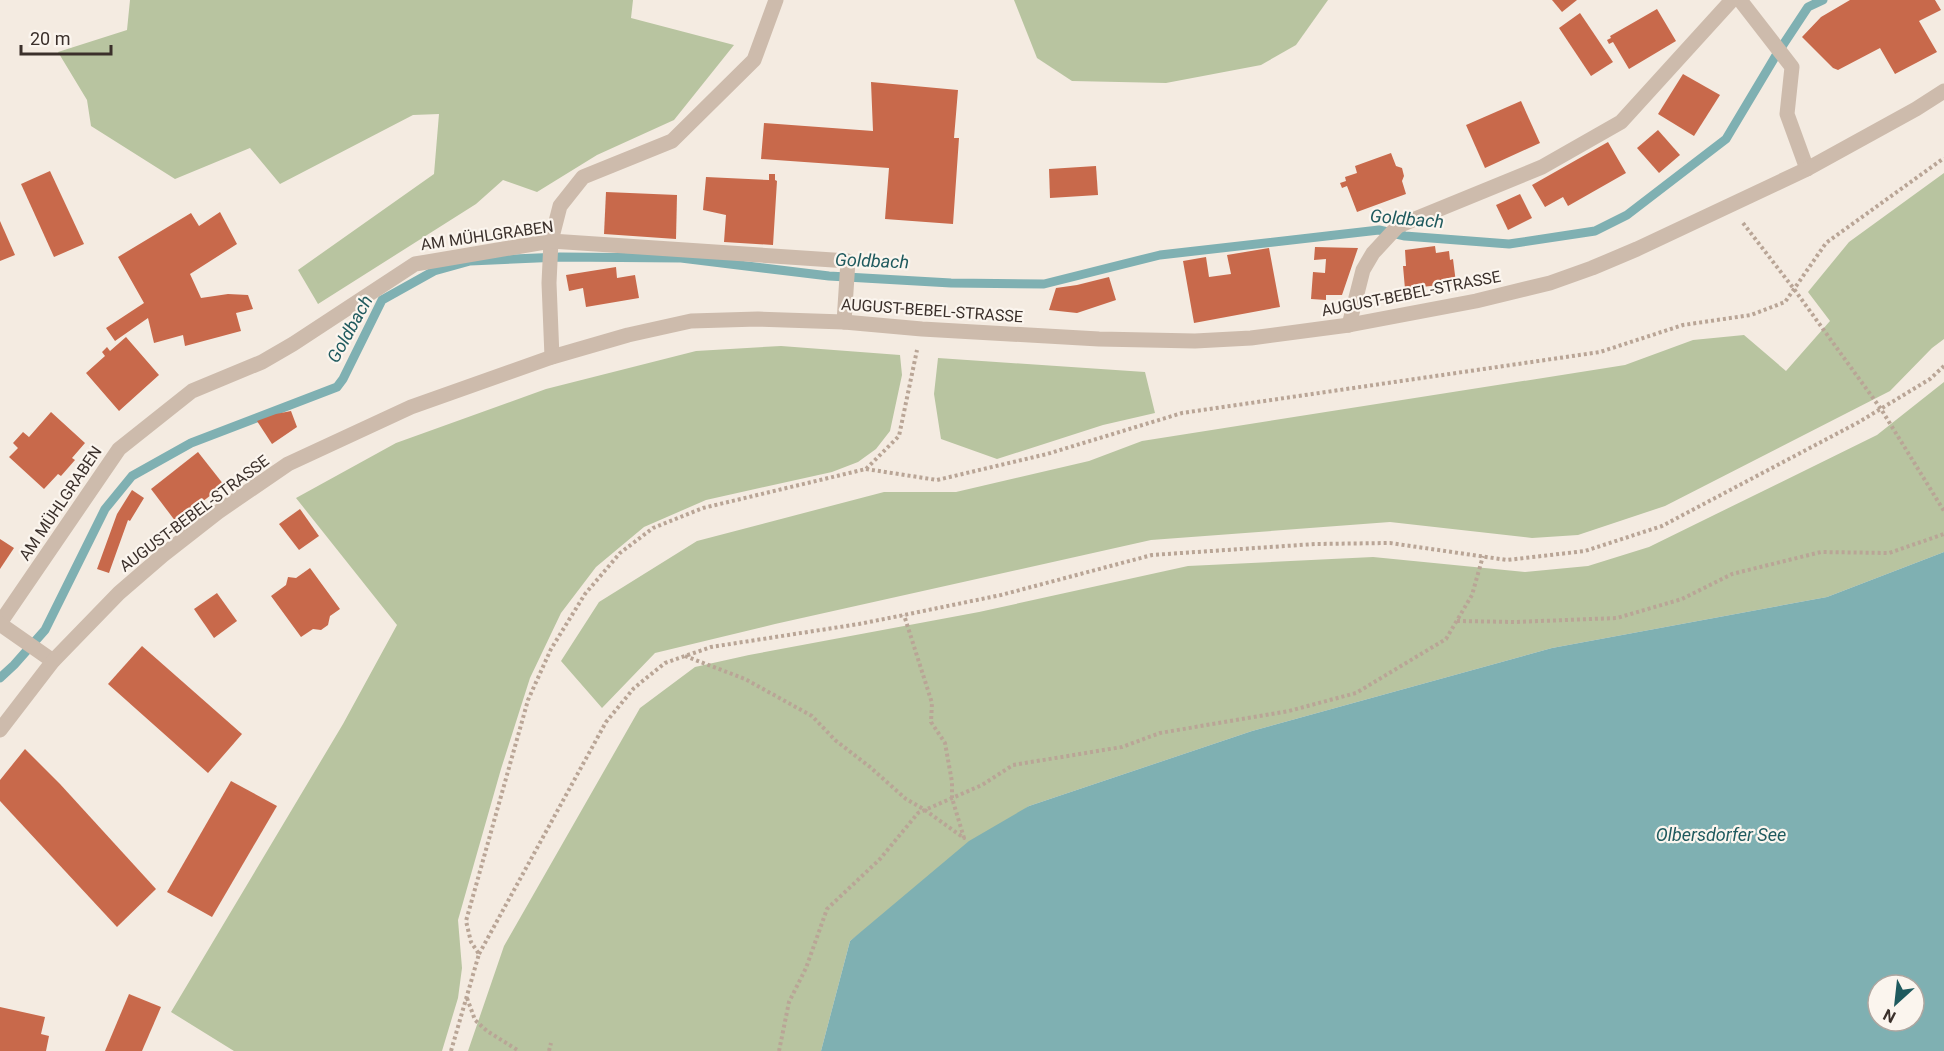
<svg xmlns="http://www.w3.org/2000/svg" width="1944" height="1051" font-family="Roboto,sans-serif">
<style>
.green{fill:#b8c4a0}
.water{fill:#7fb0b2;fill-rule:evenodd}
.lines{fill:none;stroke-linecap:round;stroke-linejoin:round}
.stream{stroke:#7fb0b2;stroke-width:9}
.building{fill:#c8694b}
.path{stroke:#b9a596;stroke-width:4;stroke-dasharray:3 3;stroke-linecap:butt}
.minor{stroke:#cdbbac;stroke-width:15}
.labels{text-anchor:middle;stroke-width:4.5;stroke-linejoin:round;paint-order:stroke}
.street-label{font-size:16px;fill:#3b302b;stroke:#fbf5ee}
.water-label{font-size:18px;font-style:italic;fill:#1f5a5e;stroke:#fbf5ee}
</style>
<rect width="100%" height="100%" fill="#f4ebe1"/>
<!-- green -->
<g class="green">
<polygon points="130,0 633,0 631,18 734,45 674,120 597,155 537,192 503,180 476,204 318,304 298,270 434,174 439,114 413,115 280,184 250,148 175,179 91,126 87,100 58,52 127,30"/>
<polygon points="1014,0 1328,0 1296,45 1261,65 1166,83 1072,81 1037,58"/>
<polygon points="1944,173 1944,339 1932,348 1890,391 1665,506 1578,535 1532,538 1390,522 1151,540 775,624 655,653 602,708 561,661 599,602 697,541 884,492 956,492 1089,461 1142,441 1625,365 1693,340 1744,335 1786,371 1830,321 1808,292 1849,242"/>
<polygon points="781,346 900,355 902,375 890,431 876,449 858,462 832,472 706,500 644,527 596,567 561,613 530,678 501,769 458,920 462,968 458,998 442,1051 234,1051 171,1012 343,724 397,625 296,498 396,443 546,389 696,351"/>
<polygon points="938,358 1145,372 1155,413 1103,425 997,459 941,439 934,394"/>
<polygon points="1944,382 1944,552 1827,597 1552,648 1252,731 1029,806 850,941 821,1051 468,1051 504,946 640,708 695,667 749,655 979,612 1188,566 1373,557 1525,572 1588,566 1649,547 1877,435"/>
</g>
<!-- water -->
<path class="water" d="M1944 552V1051H821L850 941 969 841 1029 806 1252 731 1552 648 1827 597ZM1878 985H1914V1021H1878Z"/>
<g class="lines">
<!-- stream -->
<polyline class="stream" points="0,678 14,665 45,630 105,509 132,476 191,443 337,387 343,379 382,300 434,271 470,261 560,257 681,258 829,276 951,283 1044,284 1160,255 1379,230 1405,236 1509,244 1595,231 1627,215 1726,139 1775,57 1808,7 1823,0"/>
</g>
<!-- building -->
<g class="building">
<polygon points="1552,0 1577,0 1562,12"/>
<polygon points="1850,0 1935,0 1941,10 1919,21 1937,52 1895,74 1880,48 1838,70 1833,68 1802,37 1821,17"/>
<polygon points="1657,9 1676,41 1629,69 1613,42 1609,44 1607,40 1611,38 1610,36"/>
<polygon points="1580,13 1613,62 1591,76 1559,28"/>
<polygon points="1683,74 1720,95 1694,136 1658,114"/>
<polygon points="871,82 958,90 954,138 959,138 953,224 885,219 889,168 761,159 764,123 873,131"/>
<polygon points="1521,101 1540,143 1485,168 1466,125"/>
<polygon points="1658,130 1680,155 1659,173 1637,148"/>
<polygon points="1608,142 1626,173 1568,206 1563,197 1545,207 1532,185"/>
<polygon points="1391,153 1396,166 1402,168 1404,176 1402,181 1406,194 1357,212 1347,186 1342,188 1340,183 1346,181 1345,177 1357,173 1355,166"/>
<polygon points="1096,166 1098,195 1050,198 1049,169"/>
<polygon points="50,171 84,244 54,257 21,184"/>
<polygon points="769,174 775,174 775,180 777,181 773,245 724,242 726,215 703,210 706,177 769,180"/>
<polygon points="606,192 677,195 676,239 604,234"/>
<polygon points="1520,194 1532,218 1508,230 1496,205"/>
<polygon points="220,212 237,244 190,274 201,298 228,294 248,295 253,309 236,313 241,331 185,346 183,335 154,343 148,318 115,341 106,328 144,303 118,257 191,213 199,226"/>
<polygon points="0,221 15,255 0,261"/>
<polygon points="1435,246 1436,253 1449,251 1450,260 1453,259 1456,283 1405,289 1403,266 1406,266 1405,250"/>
<polygon points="1315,247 1358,248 1342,295 1326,295 1326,300 1311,299 1313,272 1325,273 1326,259 1314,260"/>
<polygon points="1269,248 1280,307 1194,323 1183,261 1206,257 1209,277 1231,274 1227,255"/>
<polygon points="616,267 617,278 635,275 639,298 586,307 583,288 569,291 566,275"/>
<polygon points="1109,277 1116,300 1077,313 1049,310 1056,288 1077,285"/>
<polygon points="126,337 159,375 119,411 86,373 105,356 102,352 107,347 110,351"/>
<polygon points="291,411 297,427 272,444 257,421 276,414"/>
<polygon points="51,412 85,443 72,458 75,460 61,476 58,474 44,489 9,457 18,448 13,443 23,432 29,437"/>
<polygon points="198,452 224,485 176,522 151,489"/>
<polygon points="132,490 144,498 130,521 128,520 109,573 97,569 117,514"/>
<polygon points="300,509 319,536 299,550 279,524"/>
<polygon points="0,539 14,548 0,569"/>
<polygon points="310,568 340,609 330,616 328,625 321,630 313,629 301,637 271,596 286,585 288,577 296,578"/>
<polygon points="217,593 237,621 214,638 194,609"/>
<polygon points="142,646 242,734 208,773 108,684"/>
<polygon points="25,749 60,784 156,889 117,927 0,801 0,780"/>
<polygon points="231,781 277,806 212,917 167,892"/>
<polygon points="129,994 161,1007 142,1051 105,1051"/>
<polygon points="0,1007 45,1017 41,1034 49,1036 46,1051 0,1051"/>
</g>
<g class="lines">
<!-- path -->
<g class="path">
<polyline points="1743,223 1794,289 1881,409 1944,511"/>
<polyline points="866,469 937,480 1047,454 1182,413 1600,352 1683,325 1751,315 1785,302 1826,243 1944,158"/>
<polyline points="1457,621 1515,622 1617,618 1682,599 1732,574 1821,552 1889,553 1944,534"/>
<polyline points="685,656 745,679 812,716 835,740 870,767 906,799 925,810 964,838 952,798 952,782 945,743 931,722 932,703 904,615"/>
<polyline points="479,954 606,722 634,688 665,663 711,647 859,624 904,615 1001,595 1152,555 1315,544 1390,543 1507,560 1585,551 1662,526 1859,422 1930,379 1944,366"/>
<polyline points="467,998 475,1020 487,1031 519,1051"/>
<polyline points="451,1051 479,954 471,942 466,921 528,700 551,649 585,594 620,553 653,528 703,508 866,469 899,436 917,350"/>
<polyline points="549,1051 551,1043"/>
<polyline points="779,1051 789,1002 806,968 827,909 880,859 918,813 982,785 1013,765 1122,747 1160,733 1289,711 1356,693 1446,639 1472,595 1483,556"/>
</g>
<!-- minor -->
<g class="minor">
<polyline points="1740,0 1792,67 1787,114 1807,169"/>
<polyline points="1349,325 1363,270 1373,253 1398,226 1542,167 1621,122 1732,0"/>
<polyline points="552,357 549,283 551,241 560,206 583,177 672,141 754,60 776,0"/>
<polyline points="0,623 119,449 192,391 262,362 293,344 415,264 551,241 848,261 844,322"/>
<polyline points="0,624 53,661"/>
<polyline points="0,730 53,661 119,593 163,555 218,512 288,464 411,407 552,357 628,335 691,321 758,319 844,322 922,329 1099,339 1195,341 1251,338 1349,325 1476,301 1550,283 1592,268 1637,249 1807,169 1916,109 1944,91"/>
</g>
</g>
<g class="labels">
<!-- street labels -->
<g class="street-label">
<text transform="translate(487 235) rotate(-8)" y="6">AM MÜHLGRABEN</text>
<text transform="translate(1411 293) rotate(-11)" y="6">AUGUST-BEBEL-STRASSE</text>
<text transform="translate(932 310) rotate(4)" y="6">AUGUST-BEBEL-STRASSE</text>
<text transform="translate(60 503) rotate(-56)" y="6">AM MÜHLGRABEN</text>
<text transform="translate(194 513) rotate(-37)" y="6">AUGUST-BEBEL-STRASSE</text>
</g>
<!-- water labels -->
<g class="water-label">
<text transform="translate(1407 219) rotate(5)" y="6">Goldbach</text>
<text transform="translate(872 261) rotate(2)" y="6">Goldbach</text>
<text transform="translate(350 329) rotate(-61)" y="6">Goldbach</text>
<text x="1721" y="841">Olbersdorfer See</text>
</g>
</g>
<!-- north arrow -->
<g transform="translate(1896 1003) rotate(207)"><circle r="28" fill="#fbf5ee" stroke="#aea6a0" stroke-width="1.5"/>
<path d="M0-4.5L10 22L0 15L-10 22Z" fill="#1f5a5e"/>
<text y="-9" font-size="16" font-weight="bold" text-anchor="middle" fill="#3b302b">N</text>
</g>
<!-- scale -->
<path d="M21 45v9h90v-9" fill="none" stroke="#3b302b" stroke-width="3"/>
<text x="30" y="45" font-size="18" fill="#3b302b" stroke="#fbf5ee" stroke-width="4.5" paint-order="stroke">20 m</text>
</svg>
